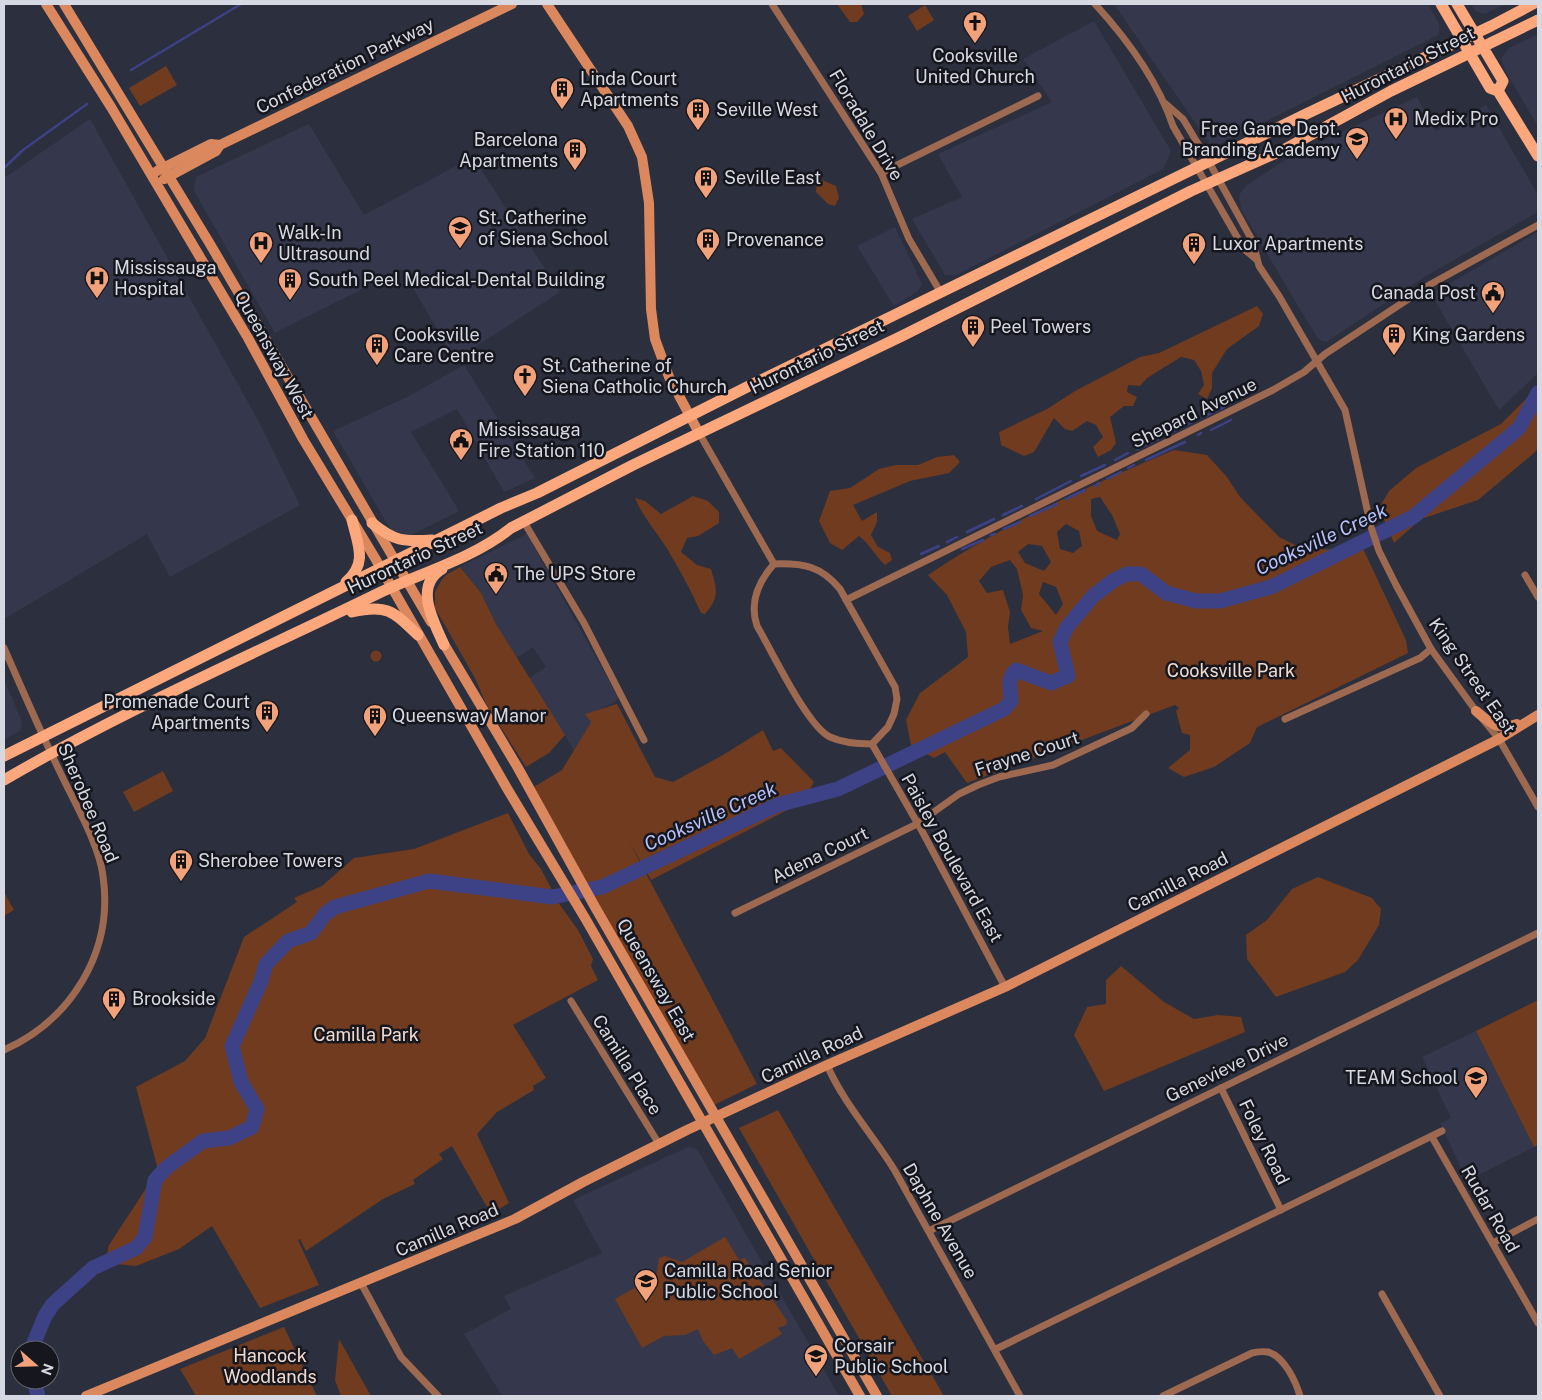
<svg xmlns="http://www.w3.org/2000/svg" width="1542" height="1400" viewBox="0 0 1542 1400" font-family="'Public Sans',sans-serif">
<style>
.built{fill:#35384c}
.green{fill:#703b1f;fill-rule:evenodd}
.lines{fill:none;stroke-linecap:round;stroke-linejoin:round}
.stream{stroke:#3d4185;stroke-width:2.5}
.river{stroke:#3d4185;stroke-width:15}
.street{stroke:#9d6950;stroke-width:7}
.secondary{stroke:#db885f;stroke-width:10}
.primary{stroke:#fda77d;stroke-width:11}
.labels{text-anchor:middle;stroke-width:5;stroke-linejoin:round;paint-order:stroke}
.poi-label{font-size:18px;fill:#d7d9e2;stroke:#16171e;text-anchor:start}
.street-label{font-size:18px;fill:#d7d9e2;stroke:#16171e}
.park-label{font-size:18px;fill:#f1dbd1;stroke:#16171e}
.water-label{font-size:19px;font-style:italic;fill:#b6c0fb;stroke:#16171e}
</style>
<rect width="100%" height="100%" fill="#2c2f3d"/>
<g class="built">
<polygon points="1114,4 1428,4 1440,26 1438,35 1216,146 1211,146"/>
<polygon points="1471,4 1506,4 1484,14 1475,11"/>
<polygon points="1094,21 1171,151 1163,169 956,275 945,275 912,219 962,197 938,154 1052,102 1023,59"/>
<polygon points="1538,34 1538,127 1505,70 1501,58 1509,48"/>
<polygon points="1417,97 1435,131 1459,120 1486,105 1538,195 1538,212 1426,276 1326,342 1318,339 1286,286 1241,209 1239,195 1247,185 1296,153"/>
<polygon points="90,119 258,420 300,505 170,577 147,534 4,619 4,178"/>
<polygon points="309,124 364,215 473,157 560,292 455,360 402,269 275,333 194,191 196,177"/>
<polygon points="895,227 922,284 918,291 894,306 857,246"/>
<polygon points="1538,232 1538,373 1499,410 1431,294"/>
<polygon points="464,365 535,478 504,492 457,409 411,432 459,511 411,535 391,530 333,431 409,396"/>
<polygon points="527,534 618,697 615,702 588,715 592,721 574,750 529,678 546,667 533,647 516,658 496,624 481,593 460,567"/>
<polygon points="4,679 22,722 20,731 4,740"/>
<polygon points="1476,1031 1534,1147 1467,1181 1440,1123 1451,1118 1422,1057"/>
<polygon points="688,1147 697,1149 839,1396 502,1396 464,1334 511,1309 504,1296 602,1253 573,1200"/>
</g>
<g class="green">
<polygon points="837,4 861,4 864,14 857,22 850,22"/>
<polygon points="925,5 934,20 917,31 908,16"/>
<polygon points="166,66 177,85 140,106 129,88"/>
<polygon points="817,180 822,180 836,186 839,198 835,206 828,204 816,192"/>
<polygon points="1257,306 1263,314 1259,326 1227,349 1212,373 1212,388 1207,399 1198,394 1204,385 1201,371 1194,360 1181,357 1147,378 1140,386 1128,385 1127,392 1137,397 1133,406 1124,406 1110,417 1116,443 1111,450 1098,457 1093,447 1103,437 1096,425 1087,421 1072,431 1065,429 1054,418 1034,452 1024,456 1001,445 999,432 1047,409 1075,391 1140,357 1159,353"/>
<polygon points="1537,388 1538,449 1534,453 1478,500 1421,519 1394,543 1379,508 1389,491 1416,468 1501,424"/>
<path d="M 1174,450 L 1207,455 L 1227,477 L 1240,497 L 1279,537 L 1305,550 L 1336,549 L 1358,538 L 1406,640 L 1408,653 L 1257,727 L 1250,743 L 1214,767 L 1184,777 L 1168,768 L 1190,750 L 1190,735 L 1182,733 L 1176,711 L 1179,708 L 1175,705 L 967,783 L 945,752 L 934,758 L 911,745 L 906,720 L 920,693 L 968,657 L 966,632 L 947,595 L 928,575 C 1003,524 1091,485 1174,450 ZM 1100,497 L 1112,515 L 1120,534 L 1117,540 L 1097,531 L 1091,516 L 1091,499 ZM 1066,524 L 1079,531 L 1082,546 L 1073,553 L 1060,549 L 1057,532 ZM 1028,544 L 1042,546 L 1051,562 L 1044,571 L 1025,563 L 1018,552 ZM 1010,560 L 1017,569 L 1023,595 L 1021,610 L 1031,628 L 1043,631 L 1010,644 L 1008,627 L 1010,612 L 1003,590 L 987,593 L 979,581 L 991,567 ZM 1043,582 L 1056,587 L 1063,604 L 1056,615 L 1039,594 Z"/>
<path d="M 954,455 L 960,462 L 949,473 L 910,481 L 853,505 L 862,521 L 877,512 L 877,522 L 871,535 L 878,547 L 890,553 L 892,560 L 885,565 C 875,556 870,544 859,536 L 842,550 L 830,543 L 819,521 L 830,491 L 850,488 L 879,469 L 896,465 L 918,465 L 937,457 Z"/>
<path d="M 693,496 L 708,501 L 719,512 L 719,523 L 698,536 L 687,538 L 681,552 L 697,565 L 711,569 C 717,590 720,596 705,614 L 701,613 C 691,590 679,569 666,547 C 655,530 643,517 635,498 L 645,501 L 661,514 Z"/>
<polygon points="460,567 481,593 496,624 565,735 549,753 526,767 486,704 475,678 435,608 435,592 441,581 446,575"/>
<circle cx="376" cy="656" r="5.5"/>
<polygon points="617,704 655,777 673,782 723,755 763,730 773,751 781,748 814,782 803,802 651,880 629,841 757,1084 714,1105 532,788 562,770 591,722 585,714"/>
<polygon points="163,771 173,791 134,812 123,792"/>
<polygon points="508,813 529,854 541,869 560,905 578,930 593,959 591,966 598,980 513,1025 546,1078 533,1086 534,1090 497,1112 477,1134 509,1203 491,1214 452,1146 439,1154 443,1159 413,1180 415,1184 383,1199 306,1251 300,1239 298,1240 319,1285 260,1308 212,1226 179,1249 136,1266 105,1263 109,1245 158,1170 136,1087 185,1061 205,1038 244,937 297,902 294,898 322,886 354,858 414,849"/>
<polygon points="1318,877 1372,898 1381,909 1379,925 1358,960 1345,972 1276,997 1247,959 1246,935 1267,920 1292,889"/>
<polygon points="4,892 14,910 4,916"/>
<polygon points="1121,966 1164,1002 1194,1019 1218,1015 1241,1017 1245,1032 1104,1091 1074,1035 1087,1007 1106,1004 1106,980"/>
<polygon points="1538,1000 1538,1145 1534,1147 1476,1031"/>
<polygon points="778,1110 944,1396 892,1396 739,1128"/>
<polygon points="725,1237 739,1260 745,1258 787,1321 786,1325 778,1328 782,1334 739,1359 732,1348 714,1355 703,1341 698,1329 685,1335 664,1336 642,1348 615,1299 645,1282 653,1296 659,1258 665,1256 682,1262"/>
<polygon points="284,1327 317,1396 196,1396 180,1369"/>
<polygon points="339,1339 371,1396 341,1396 335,1380"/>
</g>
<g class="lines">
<g class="stream">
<polyline points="131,70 241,4"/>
<polyline points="4,168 23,150 87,104"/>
<polyline points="1203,417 1224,407"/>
<polyline points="1211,430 1231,420"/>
<polyline points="1166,435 1194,421"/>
<polyline points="1198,435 1201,433"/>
<polyline points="1137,449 1158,439"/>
<polyline points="1115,460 1128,453"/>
<polyline points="1146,460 1185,442"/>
<polyline points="1128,468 1134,465"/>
<polyline points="1081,476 1105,465"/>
<polyline points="1107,479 1121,472"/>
<polyline points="1095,486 1099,483"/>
<polyline points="1036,499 1071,481"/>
<polyline points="1066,499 1085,490"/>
<polyline points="1003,515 1022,506"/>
<polyline points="1030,516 1057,504"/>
<polyline points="1004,529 1020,522"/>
<polyline points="967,532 994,519"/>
<polyline points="991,535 995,534"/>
<polyline points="947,542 957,537"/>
<polyline points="962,549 983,540"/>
<polyline points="921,554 939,546"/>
</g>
<g class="river">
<path d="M 31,1350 L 45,1316 L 53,1304 L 93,1268 L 136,1248 L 145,1237 L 155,1180 L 167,1167 L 203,1141 L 229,1138 L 252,1127 L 257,1109 L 241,1082 L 232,1046 L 261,981 L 266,964 L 288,941 L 311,933 L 325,914 L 335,907 L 429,881 L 552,897 L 602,887 L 777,805 L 838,789 L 1004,709 L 1011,701 C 1011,689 1006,679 1016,670 L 1051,683 L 1068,676 L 1060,642 L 1067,627 L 1093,596 L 1114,580 L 1127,574 L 1141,574 L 1166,593 L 1196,601 L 1220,601 L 1271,587 L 1413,517 L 1519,428 L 1538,393"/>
<polyline points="34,1380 38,1396"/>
</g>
<g class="street">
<polyline points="772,4 881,173 909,239 941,293"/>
<path d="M 1095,4 C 1127,39 1158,81 1173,126 L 1244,249 L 1256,259"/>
<polyline points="1166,104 1183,119 1209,162 1253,242 1259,266 1279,296 1345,410 1371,527 1379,551 1396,585 1431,649 1476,711 1499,739 1538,807"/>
<polyline points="881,173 1038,96"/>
<polyline points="699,433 774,564"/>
<polyline points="524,522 584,623 644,740"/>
<path d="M 774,564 C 804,563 821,566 840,589 L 895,687 L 897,699 L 894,714 L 888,727 L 872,744 C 858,744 843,743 830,737 C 807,726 772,651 757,626 C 749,602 758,582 774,564 Z"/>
<polyline points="1525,575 1538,597"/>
<polyline points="846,600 1273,390 1304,372 1325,354 1431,284 1538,225"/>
<path d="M 4,648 C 22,689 40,731 60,772 C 74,802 99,844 103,876 C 114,952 71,1020 4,1050"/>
<polyline points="1285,719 1420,658 1431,649"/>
<polyline points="872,744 922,831 1005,987"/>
<polyline points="735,913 917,824 959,794 978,785 999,777 1053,765 1132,728 1146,714"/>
<polyline points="571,1001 659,1144"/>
<path d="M 827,1065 C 844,1104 873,1135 895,1171 L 1020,1396"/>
<polyline points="1221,1088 1281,1210"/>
<polyline points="1432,1137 1538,1323"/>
<polyline points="929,1231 1538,933"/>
<polyline points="1493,1243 1538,1219"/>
<polyline points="361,1283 401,1357 438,1396"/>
<polyline points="1382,1294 1440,1396"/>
<polyline points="996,1349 1442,1131"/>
<path d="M 1163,1396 L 1252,1353 C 1257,1352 1263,1351 1268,1352 C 1284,1356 1296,1382 1300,1396"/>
</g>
<g class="secondary">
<polyline points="46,4 111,107 248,338 303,439 375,558 508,790 585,918 860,1396"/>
<polyline points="64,4 210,244 431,622"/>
<polyline points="547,4 628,126 642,157 649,203 651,309 655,339 669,377 699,433"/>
<polyline points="157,171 211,144 220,145"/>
<polyline points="164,179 216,151 220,145 512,4"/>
<polyline points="441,639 518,768 595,907 877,1396"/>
<path d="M 1476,711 C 1490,723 1498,731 1517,724"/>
<polyline points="86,1396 515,1219 583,1182 687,1130 827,1065 1005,987 1499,739 1538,715"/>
</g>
<g class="primary">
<polyline points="1441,4 1490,88 1498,91 1538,156"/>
<polyline points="1457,4 1503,81 1498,91"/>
<path d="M 372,523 C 394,541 403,542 432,540"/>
<path d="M 442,569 C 413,586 434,622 444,645"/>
<path d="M 346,582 C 368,563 358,545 352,520"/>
<path d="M 352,612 C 387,604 393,611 418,635"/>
<polyline points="4,756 501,508 537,493 747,387 1304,115 1491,26 1533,4"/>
<path d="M 4,780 C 124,710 254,654 379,593 C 423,572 472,559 511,528 L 633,465 L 902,336 L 1191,191 L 1285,149 L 1391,91 L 1538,20"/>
</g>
</g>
<defs>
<g id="church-pin" transform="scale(1.25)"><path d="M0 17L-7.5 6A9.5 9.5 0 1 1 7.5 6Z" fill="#f1a27b" stroke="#16171e"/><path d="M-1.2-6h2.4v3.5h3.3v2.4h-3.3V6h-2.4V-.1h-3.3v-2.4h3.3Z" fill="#111"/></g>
<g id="building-pin" transform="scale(1.25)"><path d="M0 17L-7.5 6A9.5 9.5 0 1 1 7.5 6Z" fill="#f1a27b" stroke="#16171e"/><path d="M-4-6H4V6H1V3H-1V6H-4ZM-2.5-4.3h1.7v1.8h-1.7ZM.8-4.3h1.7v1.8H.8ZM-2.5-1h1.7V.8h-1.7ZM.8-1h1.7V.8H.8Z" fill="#111"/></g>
<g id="hospital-pin" transform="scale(1.25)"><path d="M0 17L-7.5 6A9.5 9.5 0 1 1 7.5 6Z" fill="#f1a27b" stroke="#16171e"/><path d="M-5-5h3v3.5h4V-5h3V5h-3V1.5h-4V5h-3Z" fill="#111"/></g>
<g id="university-pin" transform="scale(1.25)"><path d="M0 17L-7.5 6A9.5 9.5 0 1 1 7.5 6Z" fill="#f1a27b" stroke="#16171e"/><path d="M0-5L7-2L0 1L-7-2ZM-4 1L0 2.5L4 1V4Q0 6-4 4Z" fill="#111"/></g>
<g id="school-pin" transform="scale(1.25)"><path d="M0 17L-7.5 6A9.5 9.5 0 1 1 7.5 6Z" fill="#f1a27b" stroke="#16171e"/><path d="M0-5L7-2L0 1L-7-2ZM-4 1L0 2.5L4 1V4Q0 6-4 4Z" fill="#111"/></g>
<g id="civic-pin" transform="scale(1.25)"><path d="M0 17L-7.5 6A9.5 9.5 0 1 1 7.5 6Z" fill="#f1a27b" stroke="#16171e"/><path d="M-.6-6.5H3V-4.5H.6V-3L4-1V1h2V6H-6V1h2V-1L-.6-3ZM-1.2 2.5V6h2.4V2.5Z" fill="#111"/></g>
</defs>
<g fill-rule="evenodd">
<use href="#church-pin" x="975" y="23"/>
<use href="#building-pin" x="562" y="89"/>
<use href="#building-pin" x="698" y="110"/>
<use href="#hospital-pin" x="1396" y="119"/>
<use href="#university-pin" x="1357" y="139"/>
<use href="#building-pin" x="575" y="150"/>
<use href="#building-pin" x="706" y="178"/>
<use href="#school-pin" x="460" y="228"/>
<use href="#building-pin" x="708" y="240"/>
<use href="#hospital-pin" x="261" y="243"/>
<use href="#building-pin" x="1194" y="244"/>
<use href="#hospital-pin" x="97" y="278"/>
<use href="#building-pin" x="290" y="280"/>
<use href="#civic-pin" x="1493" y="293"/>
<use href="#building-pin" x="973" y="327"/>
<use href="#building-pin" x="1394" y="335"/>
<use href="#building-pin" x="377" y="345"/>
<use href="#church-pin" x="525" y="376"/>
<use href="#civic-pin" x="461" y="440"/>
<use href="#civic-pin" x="496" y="574"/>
<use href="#building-pin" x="267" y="712"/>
<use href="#building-pin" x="375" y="716"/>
<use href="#building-pin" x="181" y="861"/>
<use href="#building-pin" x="114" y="999"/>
<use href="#school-pin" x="1476" y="1078"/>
<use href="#school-pin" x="646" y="1281"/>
<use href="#school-pin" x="816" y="1356"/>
</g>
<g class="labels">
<g class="poi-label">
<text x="975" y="62" text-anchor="middle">Cooksville<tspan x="975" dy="21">United Church</tspan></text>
<text x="580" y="85">Linda Court<tspan x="580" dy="21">Apartments</tspan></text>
<text x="716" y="116">Seville West</text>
<text x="1414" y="125">Medix Pro</text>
<text x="1340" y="135" text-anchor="end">Free Game Dept.<tspan x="1340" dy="21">Branding Academy</tspan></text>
<text x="558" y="146" text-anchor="end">Barcelona<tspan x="558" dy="21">Apartments</tspan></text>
<text x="724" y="184">Seville East</text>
<text x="478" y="224">St. Catherine<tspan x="478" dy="21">of Siena School</tspan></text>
<text x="278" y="239">Walk-In<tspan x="278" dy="21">Ultrasound</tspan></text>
<text x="726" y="246">Provenance</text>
<text x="1212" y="250">Luxor Apartments</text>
<text x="114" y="274">Mississauga<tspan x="114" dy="21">Hospital</tspan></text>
<text x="308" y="286">South Peel Medical-Dental Building</text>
<text x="1476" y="299" text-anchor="end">Canada Post</text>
<text x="990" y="333">Peel Towers</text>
<text x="394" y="341">Cooksville<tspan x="394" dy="21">Care Centre</tspan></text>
<text x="1412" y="341">King Gardens</text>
<text x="542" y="372">St. Catherine of<tspan x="542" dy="21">Siena Catholic Church</tspan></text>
<text x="478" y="436">Mississauga<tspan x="478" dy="21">Fire Station 110</tspan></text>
<text x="514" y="580">The UPS Store</text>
<text x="250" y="708" text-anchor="end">Promenade Court<tspan x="250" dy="21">Apartments</tspan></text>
<text x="392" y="722">Queensway Manor</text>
<text x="198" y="867">Sherobee Towers</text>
<text x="132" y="1005">Brookside</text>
<text x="1458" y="1084" text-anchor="end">TEAM School</text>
<text x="664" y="1277">Camilla Road Senior<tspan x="664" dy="21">Public School</tspan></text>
<text x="834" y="1352">Corsair<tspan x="834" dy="21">Public School</tspan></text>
</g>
<g class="street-label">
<text transform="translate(1408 65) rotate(-27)" y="6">Hurontario Street</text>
<text transform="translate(345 66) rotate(-26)" y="6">Confederation Parkway</text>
<text transform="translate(866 125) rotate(59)" y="6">Floradale Drive</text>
<text transform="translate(274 355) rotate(61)" y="6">Queensway West</text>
<text transform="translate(817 357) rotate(-26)" y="6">Hurontario Street</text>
<text transform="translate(1194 413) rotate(-26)" y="6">Shepard Avenue</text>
<text transform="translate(415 558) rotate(-25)" y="6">Hurontario Street</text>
<text transform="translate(1472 676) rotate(55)" y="6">King Street East</text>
<text transform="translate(1027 754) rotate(-18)" y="6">Frayne Court</text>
<text transform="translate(88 803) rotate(67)" y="6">Sherobee Road</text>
<text transform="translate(820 855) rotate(-26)" y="6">Adena Court</text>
<text transform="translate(952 858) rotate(61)" y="6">Paisley Boulevard East</text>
<text transform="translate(1178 882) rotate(-27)" y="6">Camilla Road</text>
<text transform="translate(656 980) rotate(60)" y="6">Queensway East</text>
<text transform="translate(812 1055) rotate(-25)" y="6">Camilla Road</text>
<text transform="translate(627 1065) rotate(58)" y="6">Camilla Place</text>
<text transform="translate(1227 1068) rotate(-26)" y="6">Genevieve Drive</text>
<text transform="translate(1264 1142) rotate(64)" y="6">Foley Road</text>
<text transform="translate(1490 1209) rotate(60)" y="6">Rudar Road</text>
<text transform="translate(940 1221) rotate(60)" y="6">Daphne Avenue</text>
<text transform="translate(447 1230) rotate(-23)" y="6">Camilla Road</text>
</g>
<g class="park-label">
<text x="1231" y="677">Cooksville Park</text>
<text x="366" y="1041">Camilla Park</text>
<text x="270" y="1362">Hancock<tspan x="270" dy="21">Woodlands</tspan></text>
</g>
<g class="water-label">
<text transform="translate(1321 539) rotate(-25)" y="7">Cooksville Creek</text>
<text transform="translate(710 816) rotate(-24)" y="7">Cooksville Creek</text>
</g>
</g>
<rect width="1542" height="1400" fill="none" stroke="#d7d9e2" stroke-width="10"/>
<g transform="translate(35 1365) rotate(110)"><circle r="24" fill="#16171e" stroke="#63656c"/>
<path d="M0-4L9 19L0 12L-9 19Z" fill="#f1a27b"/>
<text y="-8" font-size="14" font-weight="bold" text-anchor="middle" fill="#d7d9e2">N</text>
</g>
</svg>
